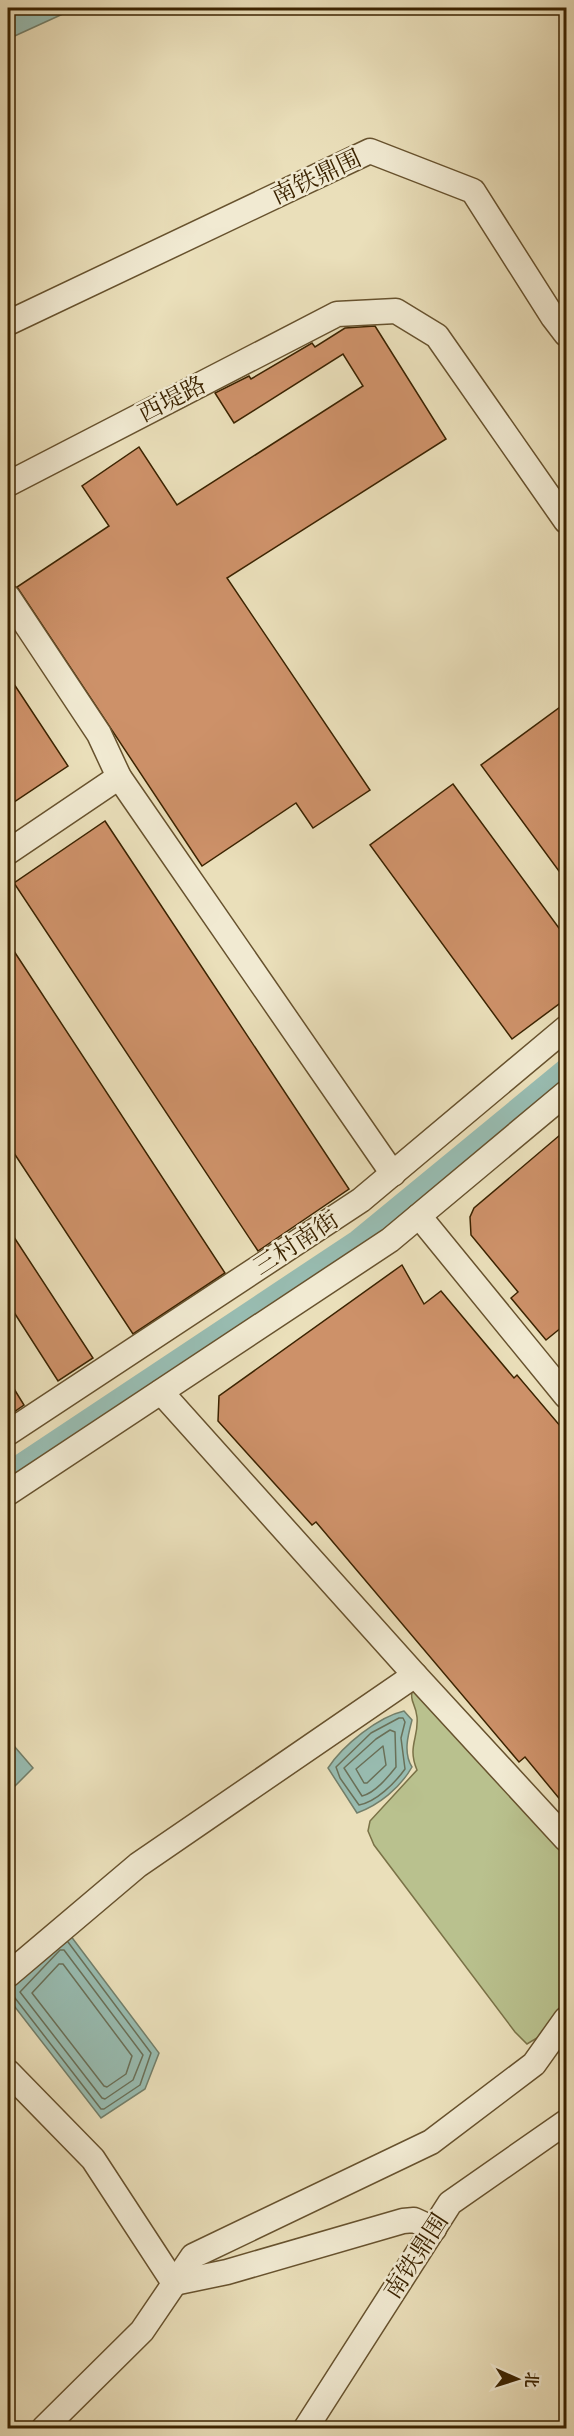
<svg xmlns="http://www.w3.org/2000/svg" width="574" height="2436" viewBox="0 0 574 2436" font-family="'IM FELL Great Primer','Noto Serif SC',serif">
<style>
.green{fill:#b9c18e;stroke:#7a7247;stroke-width:1.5}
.water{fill:#98bcb1;stroke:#737f6a;stroke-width:1.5}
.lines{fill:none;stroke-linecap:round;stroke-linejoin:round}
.shore{stroke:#6a7058;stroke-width:1.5}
.canal{stroke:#98bcb1;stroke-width:20}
.building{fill:#cd9169;stroke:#3b2300;stroke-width:1.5}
.minor-casing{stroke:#67522e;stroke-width:27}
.minor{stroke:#f1ead2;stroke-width:24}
.labels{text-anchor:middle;stroke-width:5;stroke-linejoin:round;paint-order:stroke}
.street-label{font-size:24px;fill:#3b2300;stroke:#f1ead2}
</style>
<rect width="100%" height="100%" fill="#eadfba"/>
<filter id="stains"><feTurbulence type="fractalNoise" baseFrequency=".00333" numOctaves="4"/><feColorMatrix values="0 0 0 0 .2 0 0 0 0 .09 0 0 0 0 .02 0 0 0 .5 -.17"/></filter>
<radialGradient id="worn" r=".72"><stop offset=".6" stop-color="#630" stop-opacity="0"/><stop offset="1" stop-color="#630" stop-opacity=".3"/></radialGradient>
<path class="green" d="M 413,1684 L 566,1851 L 566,2000 L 552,2021 L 537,2038 L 527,2044 L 515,2032 L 374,1845 L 368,1831 L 370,1821 L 417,1770 C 407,1746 419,1738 417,1717 C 415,1700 409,1705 413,1684 Z"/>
<g class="water">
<polygon points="8,8 76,8 8,39"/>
<path d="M 404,1711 L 412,1720 C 408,1735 403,1753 412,1767 C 400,1788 379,1805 357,1813 L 328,1768 C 343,1745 378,1717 404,1711 Z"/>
<polygon points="8,1739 33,1768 8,1793"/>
<polygon points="64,1927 159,2053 145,2089 101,2118 8,1998 8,1984"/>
</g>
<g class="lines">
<g class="shore">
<path d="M 399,1718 L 403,1718 L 405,1722 L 401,1738 L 405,1769 C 395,1783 376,1802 359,1805 L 340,1778 L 336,1767 L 371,1733 Z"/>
<path d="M 390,1730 L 395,1732 L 396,1767 C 388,1777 375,1793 362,1796 L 344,1768 L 376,1739 Z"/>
<polygon points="383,1746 386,1765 367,1783 364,1783 356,1769"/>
<polygon points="60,1950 64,1950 143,2055 133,2080 105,2099 102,2098 20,1992"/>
<polygon points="59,1964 63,1964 132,2056 126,2074 107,2087 104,2086 32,1993"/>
<polyline points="8,1995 15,1998 101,2109 104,2109 140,2085 151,2053 68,1942"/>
</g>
<polyline class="canal" points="8,1472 357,1240 566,1068"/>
</g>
<g class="building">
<polygon points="375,326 446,439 227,578 370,790 313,828 296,803 202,866 17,587 109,526 82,486 139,447 177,505 363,386 343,354 234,423 215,393 249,376 251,379 312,343 315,347 345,328"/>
<polygon points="8,675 68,766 8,806"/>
<polygon points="567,702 567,882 481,765"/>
<polygon points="453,784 567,939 567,998 512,1039 370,845"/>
<polygon points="105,821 349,1189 258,1251 14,883"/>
<polygon points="8,942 225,1273 133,1334 8,1144"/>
<polygon points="567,1129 567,1323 546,1340 511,1298 518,1292 471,1235 470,1217 474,1208"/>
<polygon points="8,1228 93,1358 58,1381 8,1303"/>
<polygon points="402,1265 424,1304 441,1291 514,1378 517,1375 567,1434 567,1808 525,1757 519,1762 316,1522 312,1525 218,1421 219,1396"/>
<polygon points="8,1379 24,1405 8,1416"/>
</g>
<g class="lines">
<g class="minor-casing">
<g id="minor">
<polyline points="8,323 370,151 473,191 553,317 566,334"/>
<polyline points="8,484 337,314 396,311 437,336 566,521"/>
<polyline points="8,597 99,734 119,777 393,1174"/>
<polyline points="8,852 119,777"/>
<polyline points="419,1216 566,1396"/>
<polyline points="161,1392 415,1675 566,1839"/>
<polyline points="8,1433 361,1200 566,1028"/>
<polyline points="8,1493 390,1240 566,1093"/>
<polyline points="8,1975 138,1865 415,1675"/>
<polyline points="8,2072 93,2159 174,2283"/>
<polyline points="174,2283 227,2272 403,2221 414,2220 434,2229"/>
<polyline points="44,2428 142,2331 193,2256 431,2142 534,2064 566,2019"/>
<polyline points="306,2428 450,2203 566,2122"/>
</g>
</g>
<use href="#minor" class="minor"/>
</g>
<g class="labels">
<g class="street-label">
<text transform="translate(316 177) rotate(-25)" y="8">南铁鼎围</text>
<text transform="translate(172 399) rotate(-27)" y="8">西堤路</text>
<text transform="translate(296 1243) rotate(-33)" y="8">三村南街</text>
<text transform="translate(416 2256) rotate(-57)" y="8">南铁鼎围</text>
</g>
</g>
<rect width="574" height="2436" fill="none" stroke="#eadfba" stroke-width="30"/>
<rect x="9" y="9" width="556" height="2418" fill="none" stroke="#3b2300" stroke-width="3"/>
<rect x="15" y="15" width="544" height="2406" fill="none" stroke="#3b2300" stroke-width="1.5"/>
<g transform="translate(517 2379) rotate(93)" stroke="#f1ead2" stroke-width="4.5" paint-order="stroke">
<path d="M0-4.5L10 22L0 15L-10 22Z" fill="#3b2300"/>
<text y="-9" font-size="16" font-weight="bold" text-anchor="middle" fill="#3b2300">北</text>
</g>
<rect width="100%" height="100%" filter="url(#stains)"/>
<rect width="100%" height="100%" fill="url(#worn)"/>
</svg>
